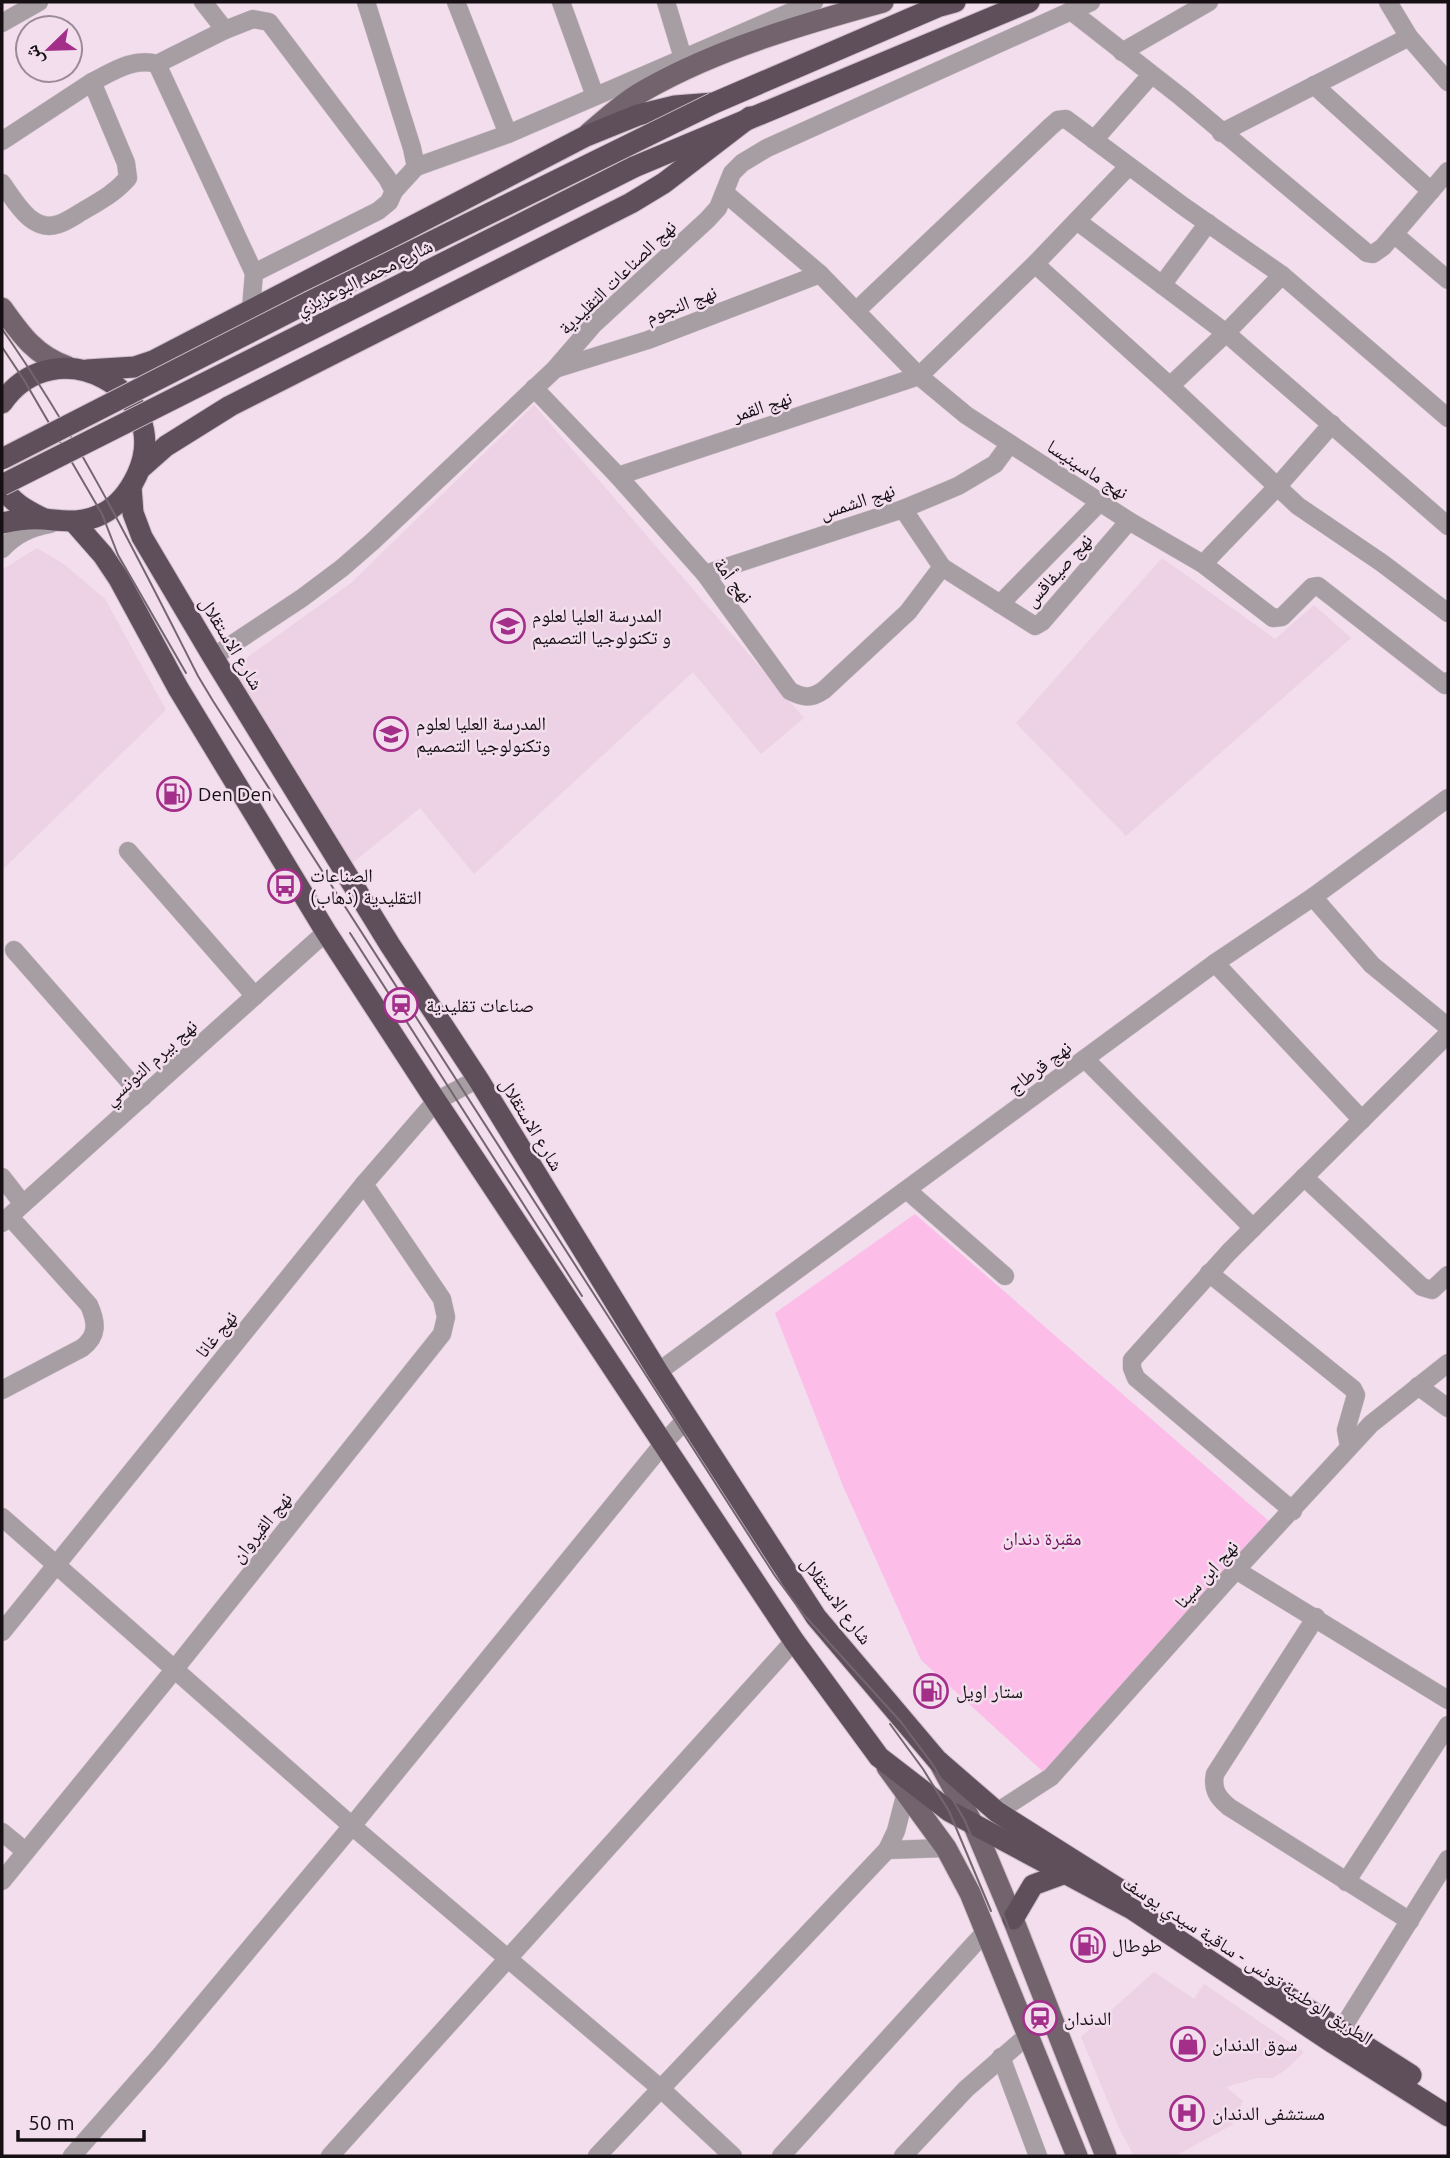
<svg xmlns="http://www.w3.org/2000/svg" width="1450" height="2158" viewBox="0 0 1450 2158" font-family="Ubuntu,'Noto Naskh Arabic',sans-serif">
<style>
.built{fill:#edd1e4}
.green{fill:#fdbde9}
.lines{fill:none;stroke-linecap:round;stroke-linejoin:round}
.minor-casing{stroke:#cfbdc9;stroke-width:19}
.major-casing{stroke:#cfbdc9;stroke-width:23}
.highway-casing{stroke:#cfbdc9;stroke-width:23}
.minor{stroke:#a69ea3;stroke-width:18}
.major{stroke:#72636d;stroke-width:21}
.highway{stroke:#5f4f5a;stroke-width:21}
.tram{stroke:#73666f;stroke-width:2}
.highway-bridge-casing{stroke:#cfbdc9;stroke-width:23;stroke-linecap:butt}
.highway-bridge{stroke:#5f4f5a;stroke-width:21}
.labels{text-anchor:middle;stroke-width:5;stroke-linejoin:round;paint-order:stroke}
.street-label{font-size:19px;fill:#160f14;stroke:#f2deec}
.poi-label{font-size:19px;fill:#160f14;stroke:#f2deec;text-anchor:start}
.park-label{font-size:19px;fill:#6e0e5b;stroke:#f2deec}
</style>
<rect width="100%" height="100%" fill="#f2deec"/>
<g class="built">
<polygon points="534,405 804,718 761,754 693,672 474,874 420,808 350,865 231,669 351,583"/>
<polygon points="37,548 65,565 105,599 166,710 2,870 2,570"/>
<polygon points="1162,558 1275,639 1314,605 1351,638 1126,836 1016,723"/>
<polygon points="1154,1972 1194,1999 1204,1984 1304,2052 1288,2068 1273,2078 1257,2078 1226,2087 1243,2101 1232,2125 1175,2156 1134,2156 1119,2128 1081,2037"/>
</g>
<polygon class="green" points="915,1214 1270,1522 1050,1778 921,1660 843,1486 775,1313"/>
<g class="lines">
<g class="minor-casing">
<g id="minor">
<polyline points="203,2 225,30"/>
<polyline points="366,2 412,148 416,167 394,191"/>
<polyline points="456,2 508,134"/>
<polyline points="561,2 595,96"/>
<polyline points="666,2 683,58"/>
<polyline points="1388,2 1409,37 1448,82"/>
<polyline points="1071,11 1181,97 1367,253 1373,254 1383,247 1448,171"/>
<polyline points="2,23 39,2"/>
<polyline points="1122,52 1209,2"/>
<polyline points="157,64 225,30 253,19 269,22 387,178 394,191 389,202 378,211 254,273"/>
<polyline points="1314,85 1431,191"/>
<polyline points="1221,133 1409,37"/>
<polyline points="1094,140 1151,75"/>
<polyline points="2,141 92,82"/>
<polyline points="416,167 508,134 814,2"/>
<path d="M 2,183 C 15,201 32,234 59,224 C 68,221 76,215 83,211 C 100,201 115,193 128,178 L 126,163 L 92,82 C 112,72 134,57 157,64 L 254,273 L 251,309"/>
<polyline points="725,193 820,274 919,376 966,415 1129,521 1203,564 1273,618 1282,617 1312,587 1318,586 1445,685 1448,681"/>
<polyline points="1077,221 1226,333 1282,275"/>
<polyline points="1394,234 1448,280"/>
<polyline points="1035,264 1170,386 1226,333 1448,526"/>
<polyline points="1162,285 1208,223"/>
<polyline points="856,311 1050,127 1058,120 1066,119 1183,206 1282,275 1448,418"/>
<polyline points="555,369 648,340 820,274"/>
<polyline points="1170,386 1298,506 1382,563 1448,613"/>
<path d="M 534,388 L 618,476 L 705,574 L 790,691 C 804,698 811,699 824,690 L 908,612 L 942,567 L 903,509"/>
<polyline points="618,476 919,376 1035,264 1128,167"/>
<path d="M 2,549 C 16,534 30,528 50,524"/>
<polyline points="1203,564 1277,487 1332,424"/>
<polyline points="942,567 1035,626 1042,622 1129,521"/>
<polyline points="705,574 903,509 958,486 995,464 1009,445"/>
<polyline points="1000,604 1100,502"/>
<polyline points="213,657 302,598 342,568 373,541 555,369 593,325 707,220 718,208 732,173 742,163 767,148 1091,2"/>
<polyline points="128,851 255,996"/>
<polyline points="1313,897 1372,965 1448,1027"/>
<polyline points="14,950 143,1097"/>
<polyline points="1215,963 1362,1120"/>
<polyline points="1085,1059 1253,1228"/>
<polyline points="2,1177 23,1204"/>
<polyline points="1304,1177 1422,1287 1432,1290 1448,1275"/>
<polyline points="908,1191 1005,1276"/>
<polyline points="2,1223 326,932"/>
<polyline points="1209,1273 1353,1389 1356,1395 1346,1430 1349,1446"/>
<polyline points="658,1372 1215,963 1313,897 1448,798"/>
<polyline points="1418,1386 1448,1408"/>
<path d="M 2,1390 L 82,1348 C 98,1336 97,1323 89,1305 L 10,1217"/>
<polyline points="1293,1511 1136,1378 1132,1368 1132,1360 1229,1252 1448,1034"/>
<polyline points="2,1517 352,1826 660,2088 733,2156"/>
<polyline points="1236,1570 1448,1700"/>
<path d="M 1316,1617 L 1215,1774 C 1212,1789 1217,1797 1229,1807 L 1410,1921"/>
<polyline points="2,1632 364,1184 436,1101 478,1079"/>
<polyline points="997,1812 1051,1777 1236,1570 1371,1424 1448,1363"/>
<polyline points="2,1832 25,1851"/>
<polyline points="887,1850 946,1848"/>
<polyline points="2,1881 174,1670 442,1334 446,1317 442,1299 364,1184"/>
<polyline points="1346,1882 1448,1725"/>
<polyline points="1335,2040 1448,1859"/>
<polyline points="1001,2057 1038,2156"/>
<polyline points="72,2156 159,2057 352,1826 663,1444 687,1418"/>
<polyline points="330,2156 794,1641"/>
<polyline points="597,2156 887,1850 896,1831 906,1792"/>
<polyline points="781,2156 986,1931"/>
<polyline points="903,2156 966,2089 1028,2035"/>
</g>
</g>
<g class="major-casing">
<g id="major">
<path d="M 588,134 C 607,118 625,101 647,89 C 717,49 806,23 883,2"/>
<path d="M 2,308 C 21,335 36,356 68,367"/>
<polyline points="939,1762 974,1826 1013,1919 1106,2156"/>
<polyline points="887,1767 946,1848 970,1893 1077,2156"/>
</g>
</g>
<g class="highway-casing">
<g id="highway">
<polyline points="634,167 1029,2"/>
<polyline points="87,370 135,367 153,361 586,136 638,115 675,106 714,103 937,7 955,2"/>
<path d="M 2,403 C 56,325 176,392 137,475 C 129,492 118,506 102,514 C 82,524 65,521 44,519 C 31,518 15,520 2,523"/>
<polyline points="140,469 166,446 230,406 631,203 664,183 750,117"/>
<path d="M 2,486 C 11,502 26,510 42,518"/>
<polyline points="131,487 133,513 142,537 213,657 390,945 478,1079 658,1372 816,1617 937,1760 997,1812 1122,1891"/>
<polyline points="74,522 103,555 119,579 178,688 326,932 436,1101 794,1641 879,1757 949,1811 1132,1909 1333,2043 1448,2116"/>
<polyline points="1013,1919 1033,1885 1063,1874"/>
<polyline points="1279,1991 1411,2075"/>
</g>
</g>
<use href="#minor" class="minor"/>
<use href="#major" class="major"/>
<use href="#highway" class="highway"/>
<g class="tram">
<path d="M 2,329 C 79,438 138,558 198,676 L 213,701 L 775,1576 L 804,1615 L 901,1722 L 933,1765 L 965,1821 L 1102,2156"/>
<polyline points="2,347 24,380 102,514 118,555 186,673"/>
<polyline points="350,933 582,1296"/>
<polyline points="890,1724 923,1769 949,1811 991,1911"/>
</g>
<g class="highway-bridge-casing">
<g id="highway-bridge">
<polyline points="2,459 309,302 714,103"/>
<polyline points="2,485 634,167"/>
</g>
</g>
<use href="#highway-bridge" class="highway-bridge"/>
</g>
<defs>
<g id="university-ring" transform="scale(1.75)"><circle r="9.5" fill="#f2deec" stroke="#a32f8a" stroke-width="1.5"/><path d="M0-5L7-2L0 1L-7-2ZM-4 1L0 2.5L4 1V4Q0 6-4 4Z" fill="#a32f8a"/></g>
<g id="fuel-ring" transform="scale(1.75)"><circle r="9.5" fill="#f2deec" stroke="#a32f8a" stroke-width="1.5"/><path d="M-5.5-6h7V0h2V4h1.3V-2.5L3-4.5l.8-.8L6-3V5H2.5V1h-1V6h-7ZM-4.2-4.7v3.2H.2V-4.7Z" fill="#a32f8a"/></g>
<g id="bus-ring" transform="scale(1.75)"><circle r="9.5" fill="#f2deec" stroke="#a32f8a" stroke-width="1.5"/><path d="M-5-6H5V4H4V6H2V4H-2V6H-4V4H-5ZM-3.5-4V0h7V-4ZM-3.5 1.2v1.5H-2V1.2ZM2 1.2v1.5H3.5V1.2Z" fill="#a32f8a"/></g>
<g id="station-ring" transform="scale(1.75)"><circle r="9.5" fill="#f2deec" stroke="#a32f8a" stroke-width="1.5"/><path d="M-3-6H3Q5-6 5-4V2Q5 4 3 4L4.5 6H3L1.5 4h-3L-3 6H-4.5L-3 4Q-5 4-5 2V-4Q-5-6-3-6ZM-3.5-4v3h7v-3ZM-3.5 1v1.5H-2V1ZM2 1v1.5H3.5V1Z" fill="#a32f8a"/></g>
<g id="shop-ring" transform="scale(1.75)"><circle r="9.5" fill="#f2deec" stroke="#a32f8a" stroke-width="1.5"/><path d="M-5-2.5h2.3a2.7 3.5 0 0 1 5.4 0H5L5.5 6h-11ZM-1.5-2.5h3a1.5 2.3 0 0 0-3 0Z" fill="#a32f8a"/></g>
<g id="hospital-ring" transform="scale(1.75)"><circle r="9.5" fill="#f2deec" stroke="#a32f8a" stroke-width="1.5"/><path d="M-5-5h3v3.5h4V-5h3V5h-3V1.5h-4V5h-3Z" fill="#a32f8a"/></g>
</defs>
<g fill-rule="evenodd">
<use href="#university-ring" x="508" y="626"/>
<use href="#university-ring" x="391" y="734"/>
<use href="#fuel-ring" x="174" y="794"/>
<use href="#bus-ring" x="285" y="886"/>
<use href="#station-ring" x="401" y="1005"/>
<use href="#fuel-ring" x="931" y="1691"/>
<use href="#fuel-ring" x="1088" y="1945"/>
<use href="#station-ring" x="1040" y="2018"/>
<use href="#shop-ring" x="1188" y="2044"/>
<use href="#hospital-ring" x="1187" y="2113"/>
</g>
<g class="labels">
<g class="street-label">
<text transform="translate(364 277) rotate(-26)" y="7">شارع محمد البوعزيزي</text>
<text transform="translate(617 277) rotate(-44)" y="7">نهج الصناعات التقليدية</text>
<text transform="translate(681 304) rotate(-21)" y="7">نهج النجوم</text>
<text transform="translate(762 406) rotate(-18)" y="7">نهج القمر</text>
<text transform="translate(1088 469) rotate(33)" y="7">نهج ماسينيسا</text>
<text transform="translate(857 501) rotate(-18)" y="7">نهج الشمس</text>
<text transform="translate(1058 570) rotate(-48)" y="7">نهج صيفاقس</text>
<text transform="translate(734 580) rotate(53)" y="7">نهج أمة</text>
<text transform="translate(232 643) rotate(59)" y="7">شارع الاستقلال</text>
<text transform="translate(150 1062) rotate(-42)" y="7">نهج بيرم التونسي</text>
<text transform="translate(1039 1067) rotate(-37)" y="7">نهج قرطاج</text>
<text transform="translate(532 1124) rotate(59)" y="7">شارع الاستقلال</text>
<text transform="translate(216 1334) rotate(-51)" y="7">نهج غانا</text>
<text transform="translate(261 1527) rotate(-51)" y="7">نهج القيروان</text>
<text transform="translate(1206 1574) rotate(-48)" y="7">نهج ابن سينا</text>
<text transform="translate(837 1600) rotate(53)" y="7">شارع الاستقلال</text>
<text transform="translate(1248 1960) rotate(33)" y="7">الطريق الوطنية تونس - ساقية سيدي يوسف</text>
</g>
<g class="poi-label">
<text x="532" y="622">المدرسة العليا لعلوم<tspan x="532" dy="22">و تكنولوجيا التصميم</tspan></text>
<text x="416" y="730">المدرسة العليا لعلوم<tspan x="416" dy="22">وتكنولوجيا التصميم</tspan></text>
<text x="198" y="801">Den Den</text>
<text x="310" y="882">الصناعات<tspan x="310" dy="22">التقليدية (ذهاب)</tspan></text>
<text x="426" y="1012">صناعات تقليدية</text>
<text x="956" y="1698">ستار اويل</text>
<text x="1112" y="1952">طوطال</text>
<text x="1064" y="2025">الدندان</text>
<text x="1212" y="2051">سوق الدندان</text>
<text x="1212" y="2120">مستشفى الدندان</text>
</g>
<g class="park-label">
<text x="1042" y="1545">مقبرة دندان</text>
</g>
</g>
<rect width="1450" height="2158" fill="none" stroke="#160f14" stroke-width="7"/>
<g transform="translate(49 49) rotate(247)"><circle r="33" fill="#f2deec" stroke="#9a8b96" stroke-width="2"/>
<path d="M0-5L12 26L0 18L-12 26Z" fill="#a32f8a"/>
<text y="-10" font-size="19" font-weight="bold" text-anchor="middle" fill="#160f14">ش</text>
</g>
<path d="M18 2130v10h126v-10" fill="none" stroke="#160f14" stroke-width="3.5"/>
<text x="28" y="2130" font-size="21" fill="#160f14" stroke="#f2deec" stroke-width="5" paint-order="stroke">50 m</text>
</svg>
